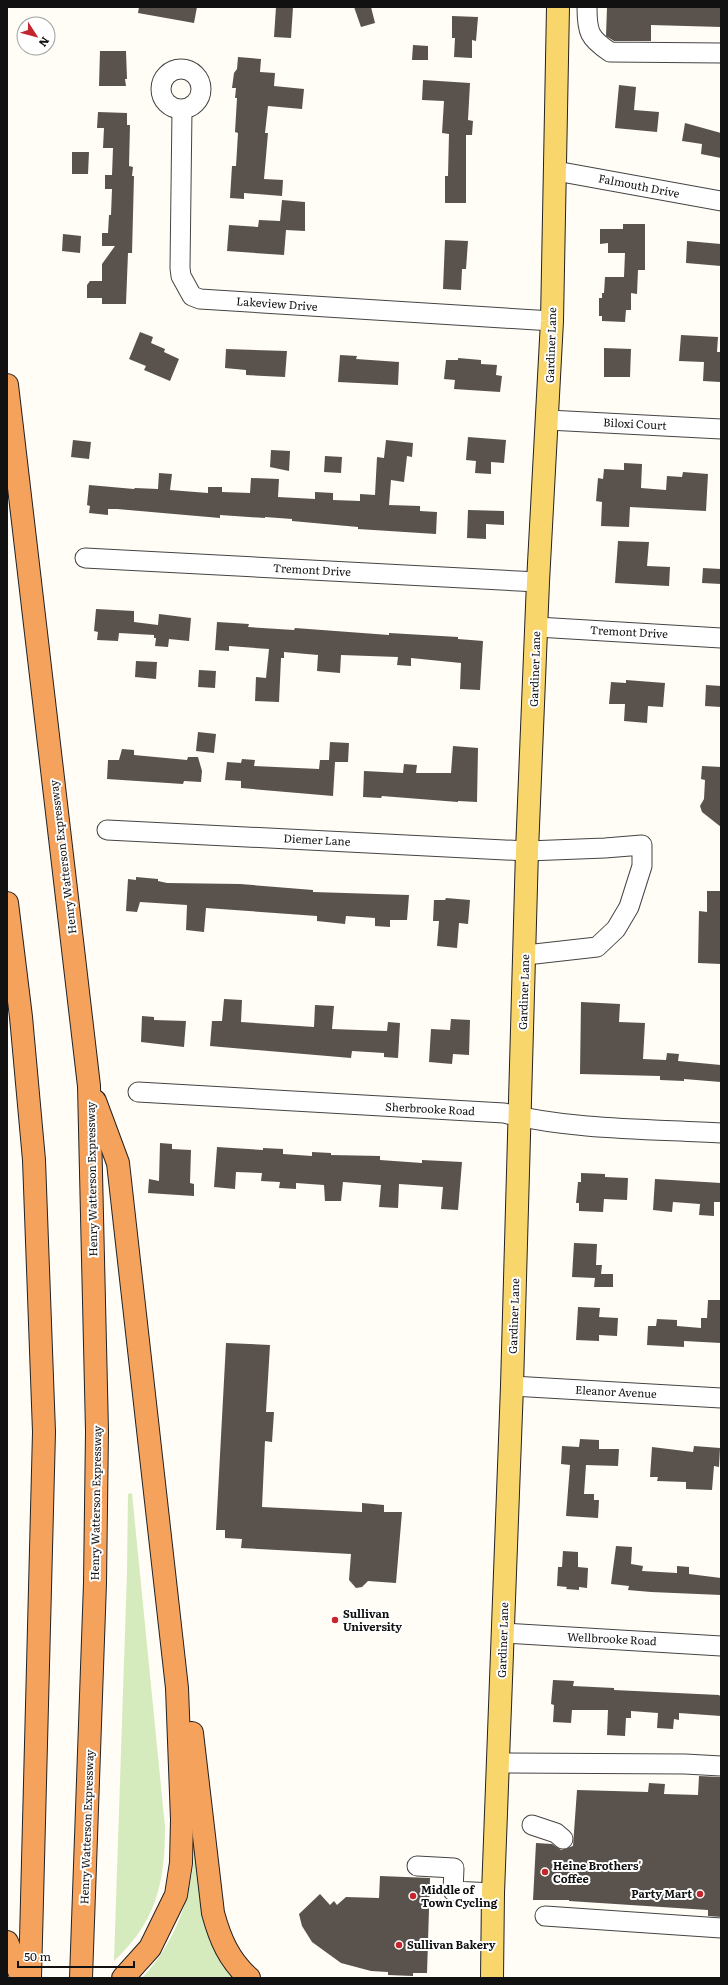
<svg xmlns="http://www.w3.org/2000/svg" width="728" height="1985" viewBox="0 0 728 1985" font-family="Literata,serif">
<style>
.green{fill:#d5ebbd}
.building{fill:#5a524d}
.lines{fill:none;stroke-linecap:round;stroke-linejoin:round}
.minor-casing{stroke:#444;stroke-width:21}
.major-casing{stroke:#222;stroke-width:24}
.highway-casing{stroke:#222;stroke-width:24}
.minor{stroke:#fff;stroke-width:19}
.major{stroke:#f9d66b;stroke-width:22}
.highway{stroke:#f5a25d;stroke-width:22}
.poi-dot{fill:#c4262e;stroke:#fff;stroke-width:1.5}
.labels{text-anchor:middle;stroke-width:4;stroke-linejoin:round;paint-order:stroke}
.street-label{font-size:11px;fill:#111;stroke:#fff}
.poi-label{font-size:11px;font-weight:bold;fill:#111;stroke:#fff;text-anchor:start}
</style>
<rect width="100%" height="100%" fill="#fffdf5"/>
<g class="green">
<path d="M 132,1493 L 165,1827 C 165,1883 156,1922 114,1961 L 127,1572 L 128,1494 Z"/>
<path d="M 195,1843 L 240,1978 L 142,1978 C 177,1941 193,1893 195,1843 Z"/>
</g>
<g class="building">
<polygon points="139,7 197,7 194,23 138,13"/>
<polygon points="276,7 293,7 291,38 274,37"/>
<polygon points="354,7 371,7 375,23 361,27"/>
<polygon points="607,7 721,7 721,27 651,25 651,41 614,41 606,36"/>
<polygon points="452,16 478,17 476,41 472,40 472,58 454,57 455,38 452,38"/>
<polygon points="413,45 428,46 428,60 412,60"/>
<polygon points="100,51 126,51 127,79 125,79 126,86 99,86"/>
<polygon points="238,57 261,59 260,72 275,73 274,86 304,89 302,109 268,106 265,133 268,133 264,179 283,180 282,196 244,193 244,199 230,198 232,166 236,166 238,133 235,132 237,98 235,98 236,88 232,88 234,73 237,69"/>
<polygon points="423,80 470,83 468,120 473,121 472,135 466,135 466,203 445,203 445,176 448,176 449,134 442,133 444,101 422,100"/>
<polygon points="619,85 636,87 634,110 659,112 657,132 615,128"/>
<polygon points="98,112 127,113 127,125 130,125 129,166 133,167 132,176 134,176 132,253 128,253 126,304 102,304 102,298 87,298 87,285 90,281 102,281 102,264 115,246 102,246 102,233 108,233 109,215 111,215 112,189 105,189 105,175 112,175 113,148 103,148 104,128 97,128"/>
<polygon points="685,123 721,133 721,158 701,154 702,144 682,141"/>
<polygon points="72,152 89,152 88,174 72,174"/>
<polygon points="282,200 305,202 305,231 286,230 284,255 227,251 229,225 258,227 259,220 280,221"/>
<polygon points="623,224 645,224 645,270 638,270 637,294 631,293 631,310 626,310 625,322 602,321 602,316 599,316 599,298 602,298 602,293 604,293 605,277 624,277 625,253 608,253 608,243 600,244 600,229 623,229"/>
<polygon points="63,234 81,236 80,253 62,251"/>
<polygon points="445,240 468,241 466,269 462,269 461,290 443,289"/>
<polygon points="687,241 721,244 721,266 686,263"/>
<polygon points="140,332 153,337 151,343 165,349 164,352 179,359 170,381 144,370 146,366 129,359"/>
<polygon points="681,335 718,337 717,352 721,352 720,382 703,381 704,362 679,361"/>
<polygon points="604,348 631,349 630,377 604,377"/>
<polygon points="226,349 287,351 285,377 246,375 246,370 225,368"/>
<polygon points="340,355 357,356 356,359 399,362 398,385 338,382"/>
<polygon points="458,358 481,360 481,364 497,365 496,375 502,376 500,392 454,389 455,380 444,379 446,360 458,360"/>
<polygon points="468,437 506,440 504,463 491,462 491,474 475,473 476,461 466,460"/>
<polygon points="73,440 91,442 89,459 71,457"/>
<polygon points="386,440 413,443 412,457 407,456 404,482 391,480 389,505 420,506 420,511 437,512 436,534 358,529 358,527 292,521 292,519 265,517 265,518 220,515 220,518 117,509 108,509 108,515 89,513 90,506 87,505 89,485 134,489 135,488 158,489 159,473 172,474 170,490 208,493 208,487 222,487 222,492 250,493 251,478 279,479 278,497 315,499 315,492 333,493 333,500 360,501 360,494 375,495 377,457 384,458"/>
<polygon points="271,450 290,451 289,471 270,467"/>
<polygon points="325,456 342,457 341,473 324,472"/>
<polygon points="624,463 642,464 641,488 666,490 667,476 682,477 683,472 708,474 706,511 630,507 629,527 601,526 602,502 596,501 598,478 603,479 604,469 624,470"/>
<polygon points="468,510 504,511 504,525 486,524 486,539 467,538"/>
<polygon points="618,541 649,542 647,566 670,567 669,586 615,583"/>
<polygon points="703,568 721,569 721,584 702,583"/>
<polygon points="96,609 134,611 134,622 158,625 159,614 191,618 189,641 169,639 168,647 155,646 156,638 154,638 154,635 119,633 118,641 97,640 98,632 94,631"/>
<polygon points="217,622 249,624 248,627 294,630 295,628 389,635 389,633 458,637 458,639 483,641 480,690 460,689 461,663 411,658 411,666 397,665 398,657 341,655 340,673 317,671 318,655 284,652 284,658 281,658 279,702 255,701 256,677 266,678 269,649 229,646 229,651 215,650"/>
<polygon points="136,661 157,662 156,679 135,677"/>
<polygon points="199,670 216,671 215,688 198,687"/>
<polygon points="626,680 665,683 663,707 648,706 647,723 624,721 625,704 609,704 611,682 626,683"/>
<polygon points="706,685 721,686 721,707 705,706"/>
<polygon points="198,732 216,734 214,753 196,751"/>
<polygon points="330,742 349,743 348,762 335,762 333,796 241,788 241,781 225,780 227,762 241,763 242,759 255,760 254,766 319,769 320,760 329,760"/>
<polygon points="453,746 478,748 477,802 458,801 458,802 382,796 381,798 363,797 364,771 403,773 404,764 417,765 416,773 451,773"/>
<polygon points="122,749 134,750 134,755 187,760 188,757 198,757 202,771 201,782 184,781 183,784 107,779 108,760 119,760"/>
<polygon points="702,766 721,767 721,827 702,812 700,806 704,799 705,780 701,779"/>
<polygon points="136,877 158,879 158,881 167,883 240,884 313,890 313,892 409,895 407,920 390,920 390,927 375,926 375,918 346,916 345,924 317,921 317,916 206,908 204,932 186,930 187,905 140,902 137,912 126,911 128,879 136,880"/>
<polygon points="707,891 721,891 721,964 698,963 699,911 707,912"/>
<polygon points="446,898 470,900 468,924 459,923 457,948 437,946 439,921 433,921 434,900 445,900"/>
<polygon points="224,999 242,1000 241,1022 314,1027 315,1005 334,1006 332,1029 387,1031 388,1022 400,1023 398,1058 384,1057 384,1053 352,1051 351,1058 210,1046 212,1021 222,1021"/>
<polygon points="581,1002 620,1004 619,1022 645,1023 643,1059 666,1060 667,1053 679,1054 678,1061 721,1065 721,1082 684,1079 684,1081 660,1080 660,1076 580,1074"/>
<polygon points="142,1016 154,1017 154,1020 186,1021 184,1047 141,1042"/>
<polygon points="451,1019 470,1020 469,1055 453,1054 452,1064 429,1062 431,1029 450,1030"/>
<polygon points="160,1143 172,1144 172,1149 191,1150 190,1183 194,1184 194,1196 148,1193 149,1179 159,1181"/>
<polygon points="217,1147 263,1150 263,1148 283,1149 283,1154 312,1156 312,1152 331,1153 331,1155 380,1156 380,1160 422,1163 422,1160 462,1162 458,1210 441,1209 443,1187 399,1184 398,1208 379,1207 381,1185 343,1182 341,1201 325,1201 324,1185 296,1183 296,1189 279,1188 280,1182 261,1181 262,1173 236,1172 235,1189 214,1187"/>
<polygon points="581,1173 605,1174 605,1177 628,1178 627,1200 604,1199 603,1212 579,1211 579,1203 576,1203 578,1182 581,1182"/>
<polygon points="655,1179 721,1183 721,1202 714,1202 714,1216 699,1215 700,1204 673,1202 672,1212 653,1210"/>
<polygon points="574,1243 597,1244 596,1265 602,1265 601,1274 613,1274 613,1287 594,1287 595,1278 572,1277"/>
<polygon points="708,1300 721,1300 721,1343 684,1341 684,1347 647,1345 648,1326 656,1326 657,1319 677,1320 677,1326 701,1328 701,1318 707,1318"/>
<polygon points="578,1307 600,1308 599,1317 618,1318 617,1336 599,1335 599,1341 576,1340"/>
<polygon points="226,1343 270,1345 266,1412 274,1412 272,1442 265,1441 262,1507 362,1512 362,1503 384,1505 384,1512 402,1512 396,1583 368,1581 362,1587 356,1588 349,1580 351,1554 241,1548 242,1539 225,1538 225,1530 216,1530"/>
<polygon points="580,1439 599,1440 599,1449 619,1449 618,1466 586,1465 584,1494 594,1494 594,1500 599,1500 598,1518 566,1516 570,1465 561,1464 562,1446 579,1447"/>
<polygon points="694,1446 720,1448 719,1467 714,1466 712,1490 686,1489 686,1482 657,1481 658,1477 650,1477 652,1447 693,1452"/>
<polygon points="616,1546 632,1547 631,1564 643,1566 642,1571 677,1573 677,1566 689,1567 689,1574 721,1578 721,1595 651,1592 628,1590 629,1586 611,1584"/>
<polygon points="563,1551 578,1552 578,1567 588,1568 587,1588 579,1587 579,1590 566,1589 567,1587 557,1586 558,1567 562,1567"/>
<polygon points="553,1680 574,1681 573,1686 614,1688 614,1690 719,1695 721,1697 721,1716 679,1713 679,1720 674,1719 673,1729 657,1728 658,1713 631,1711 631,1718 626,1718 625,1736 607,1735 608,1710 572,1710 571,1723 553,1722 554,1705 551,1704"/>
<polygon points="699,1776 721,1777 721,1917 708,1916 708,1910 569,1901 569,1900 533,1900 536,1843 552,1844 561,1850 573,1846 577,1790 648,1792 649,1783 665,1784 664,1794 698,1795"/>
<polygon points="380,1876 430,1878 427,1973 413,1973 413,1976 388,1975 388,1972 371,1971 341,1963 312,1942 302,1926 299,1914 320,1894 330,1905 334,1901 337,1905 346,1897 379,1898"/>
</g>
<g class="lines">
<g class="minor-casing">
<g id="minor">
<path d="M 587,7 C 587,32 589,38 610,52 L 721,53"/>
<circle cx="181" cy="89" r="20"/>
<polyline points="182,110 180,268 181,276 192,296 200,299 552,321"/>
<polyline points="556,171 721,201"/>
<polyline points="548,420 721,429"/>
<polyline points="85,558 538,582"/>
<polyline points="537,627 721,638"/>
<polyline points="107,830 527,851 605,848 642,845 642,866 629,907 616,929 597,947 526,955"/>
<path d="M 138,1092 L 504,1113 C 572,1130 651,1129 721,1133"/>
<polyline points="512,1386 721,1398"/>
<polyline points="503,1633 721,1646"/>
<polyline points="499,1763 685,1764 721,1766"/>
<polyline points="532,1825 556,1833 563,1839"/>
<polyline points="417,1866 454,1868 453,1891 493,1893"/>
<polyline points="545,1916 721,1928"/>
</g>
</g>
<g class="major-casing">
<polyline id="major" points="492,1978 493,1893 512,1386 527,851 538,582 552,321 558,7"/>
</g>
<g class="highway-casing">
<g id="highway">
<polyline points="7,385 89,1086 97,1431 95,1583 81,1978"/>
<polyline points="7,903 21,1017 34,1160 44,1432 30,1978"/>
<polyline points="95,1101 118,1163 177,1688 182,1820 181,1863 176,1895 150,1948 123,1978"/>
<path d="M 192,1733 L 213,1913 C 220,1939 229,1960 249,1978"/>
<polyline points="7,1942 22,1978"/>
</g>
</g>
<use href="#minor" class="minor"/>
<use href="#major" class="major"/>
<use href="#highway" class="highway"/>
</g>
<g class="poi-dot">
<circle cx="335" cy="1620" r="4"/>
<circle cx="545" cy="1872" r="4"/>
<circle cx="700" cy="1894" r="4"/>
<circle cx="413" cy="1896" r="4"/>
<circle cx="399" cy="1945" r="4"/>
</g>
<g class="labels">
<g class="street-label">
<text transform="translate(639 186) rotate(11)" y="4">Falmouth Drive</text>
<text transform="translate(277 304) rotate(4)" y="4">Lakeview Drive</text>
<text transform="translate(551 345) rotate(-88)" y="4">Gardiner Lane</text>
<text transform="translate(635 424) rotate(3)" y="4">Biloxi Court</text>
<text transform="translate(312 570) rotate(3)" y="4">Tremont Drive</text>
<text transform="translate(629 632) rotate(3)" y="4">Tremont Drive</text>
<text transform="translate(535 669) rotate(-88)" y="4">Gardiner Lane</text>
<text transform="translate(317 840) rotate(3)" y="4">Diemer Lane</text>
<text transform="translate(63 857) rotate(-97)" y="4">Henry Watterson Expressway</text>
<text transform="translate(524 992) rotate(-88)" y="4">Gardiner Lane</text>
<text transform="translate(430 1109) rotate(3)" y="4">Sherbrooke Road</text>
<text transform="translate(92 1179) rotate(-91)" y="4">Henry Watterson Expressway</text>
<text transform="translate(514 1316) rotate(-88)" y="4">Gardiner Lane</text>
<text transform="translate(616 1392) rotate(3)" y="4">Eleanor Avenue</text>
<text transform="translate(96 1503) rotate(-89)" y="4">Henry Watterson Expressway</text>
<text transform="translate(612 1639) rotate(3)" y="4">Wellbrooke Road</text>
<text transform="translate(503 1640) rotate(-88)" y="4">Gardiner Lane</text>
<text transform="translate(87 1827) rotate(-88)" y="4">Henry Watterson Expressway</text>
</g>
<g class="poi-label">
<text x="343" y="1618">Sullivan<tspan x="343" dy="13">University</tspan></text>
<text x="553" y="1870">Heine Brothers'<tspan x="553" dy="13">Coffee</tspan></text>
<text x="421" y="1894">Middle of<tspan x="421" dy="13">Town Cycling</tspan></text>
<text x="692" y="1898" text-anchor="end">Party Mart</text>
<text x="407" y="1949">Sullivan Bakery</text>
</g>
</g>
<rect width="728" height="1985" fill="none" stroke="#111111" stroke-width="16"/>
<g transform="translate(36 36) rotate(126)"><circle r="19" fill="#ffffff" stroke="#a0a0a0"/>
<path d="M0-3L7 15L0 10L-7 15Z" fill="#c4262e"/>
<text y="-6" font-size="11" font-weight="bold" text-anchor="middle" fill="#111111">N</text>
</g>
<path d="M18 1961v6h116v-6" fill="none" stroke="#111111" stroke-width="2"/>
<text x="24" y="1961" font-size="12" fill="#111111" stroke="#ffffff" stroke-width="3" paint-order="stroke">50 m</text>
</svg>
